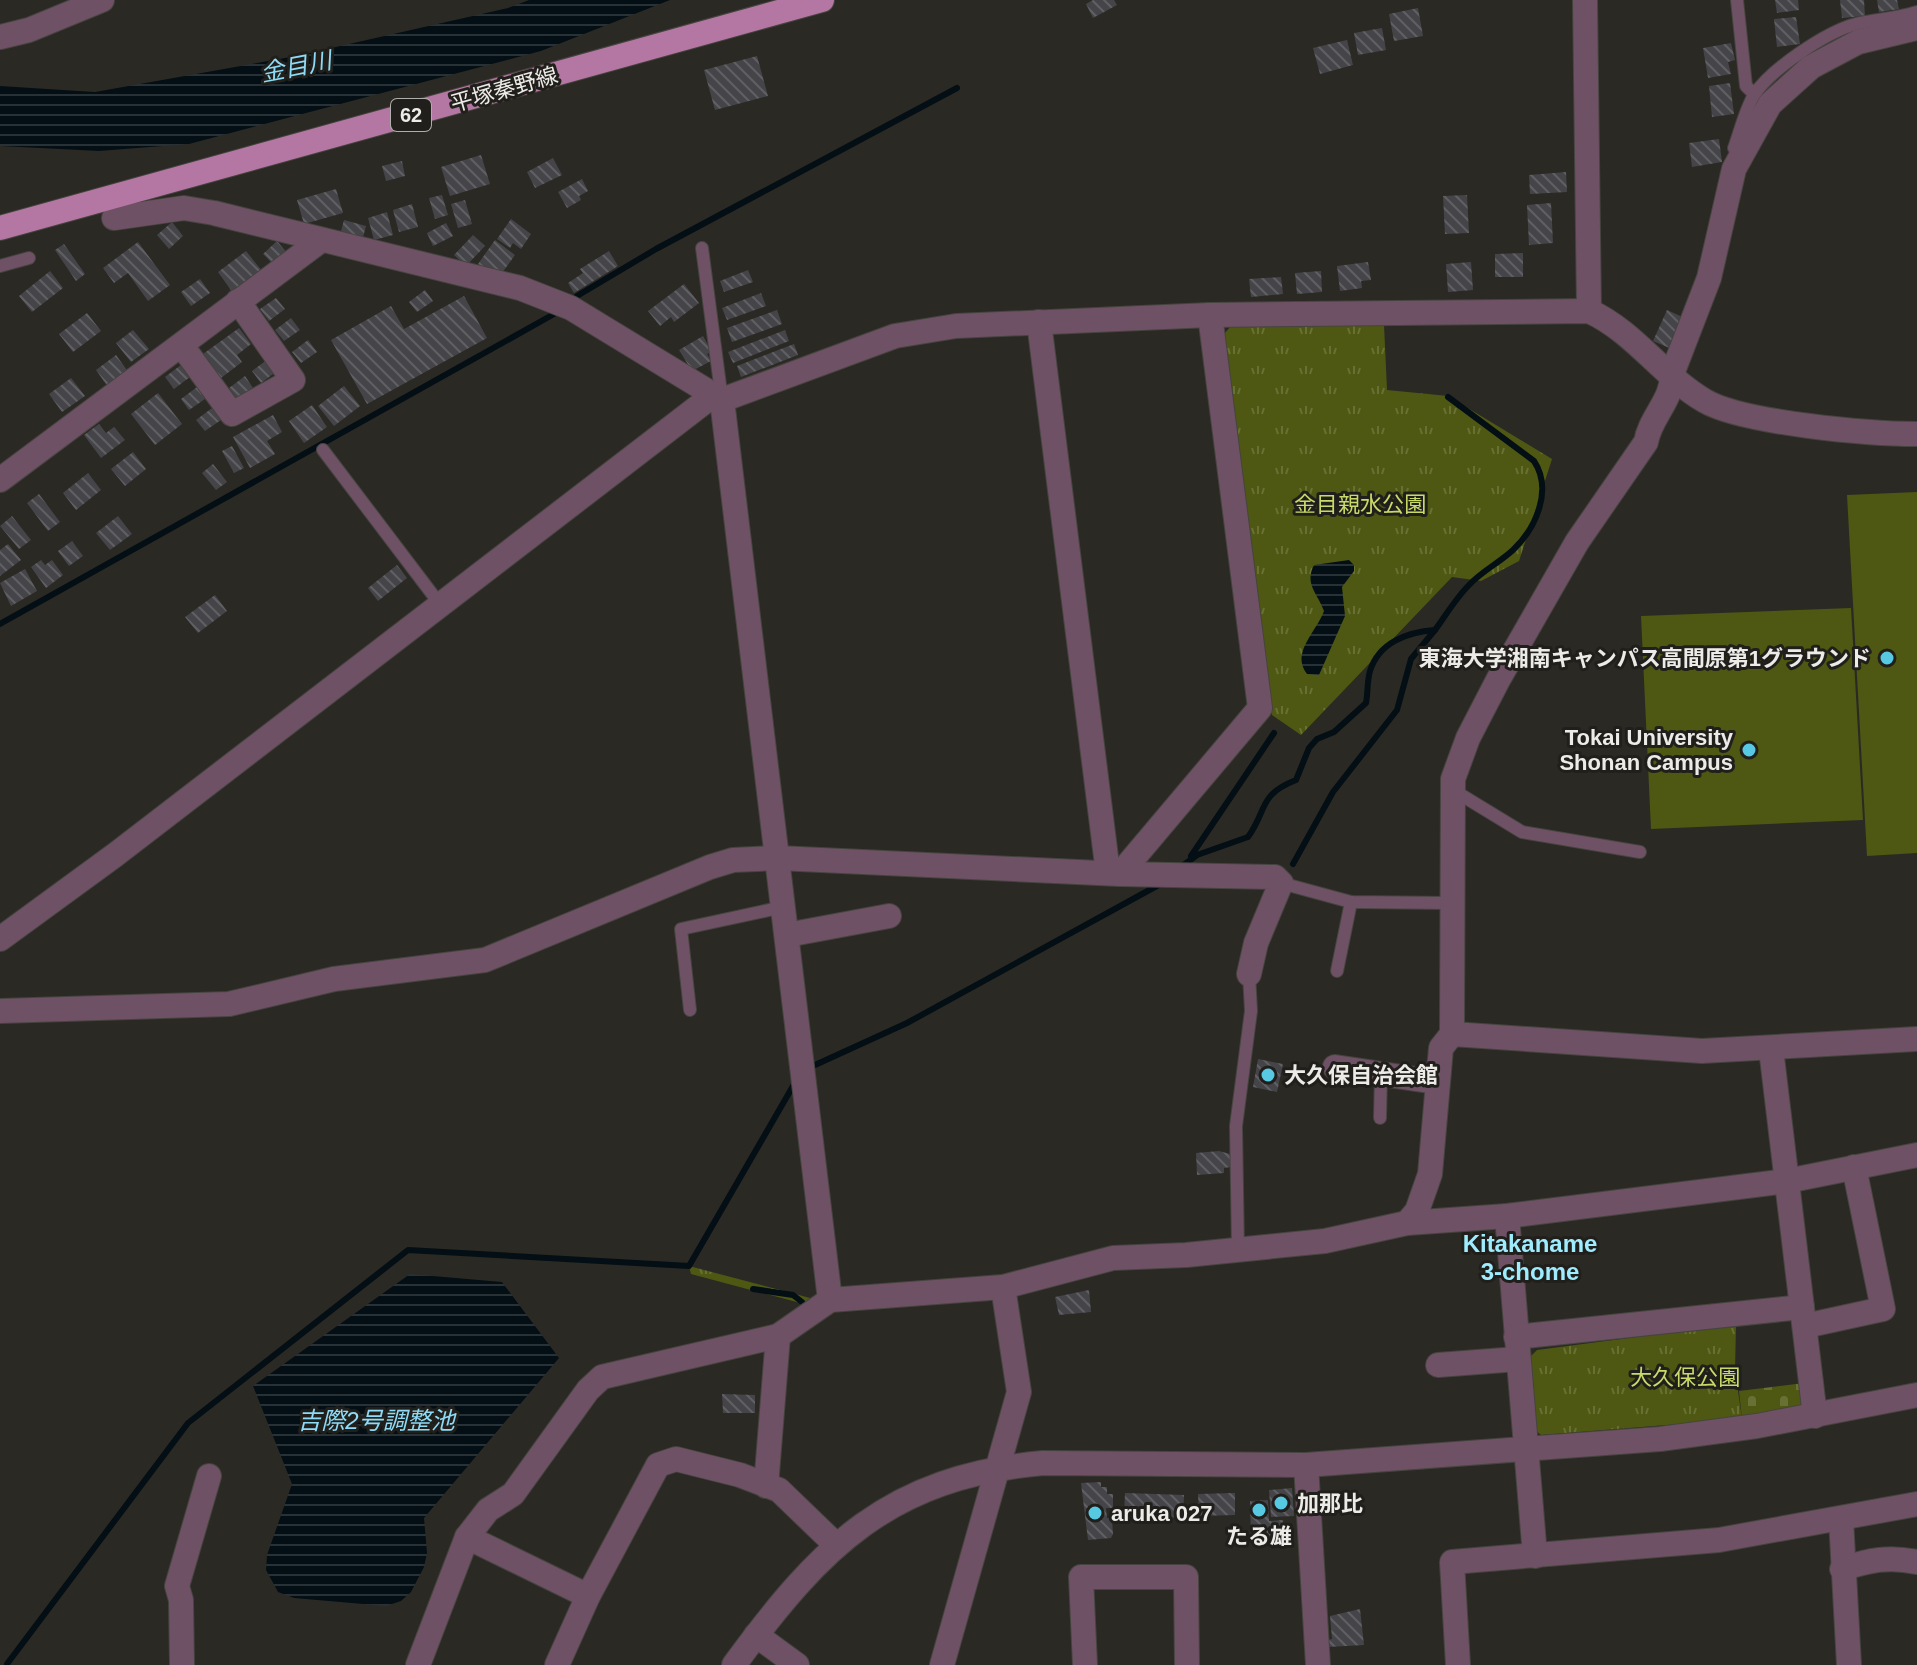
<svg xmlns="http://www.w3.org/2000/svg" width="1917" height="1665" viewBox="0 0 1917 1665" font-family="Helvetica,'Noto Sans JP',sans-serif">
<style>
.grass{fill:url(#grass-tufts)}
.cemetery{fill:url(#cemetery-stones)}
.garden{fill:#4e5812}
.water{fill:url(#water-rules)}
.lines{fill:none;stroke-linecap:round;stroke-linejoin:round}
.stream{stroke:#030f14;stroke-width:6}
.building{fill:url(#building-back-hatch)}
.service-casing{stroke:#46443f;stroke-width:14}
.minor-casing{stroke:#46443f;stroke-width:26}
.tertiary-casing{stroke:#46443f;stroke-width:26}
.primary-casing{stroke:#46443f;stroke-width:26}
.service{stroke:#6f5166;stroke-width:12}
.minor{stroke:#6f5166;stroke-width:24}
.tertiary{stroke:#6f5166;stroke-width:24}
.primary{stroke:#b477a3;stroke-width:24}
.poi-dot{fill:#57c9e2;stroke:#211f1b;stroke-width:3}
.labels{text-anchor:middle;stroke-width:6;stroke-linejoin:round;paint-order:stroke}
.shield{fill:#211f1b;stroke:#b0aeaa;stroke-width:2}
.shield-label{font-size:20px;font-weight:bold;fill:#edebe8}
.street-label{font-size:22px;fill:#edebe8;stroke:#211f1b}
.park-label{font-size:22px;fill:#c8db68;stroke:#211f1b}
.poi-label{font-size:22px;font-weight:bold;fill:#edebe8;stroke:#211f1b;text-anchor:start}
.water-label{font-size:24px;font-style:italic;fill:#8ddbf6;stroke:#211f1b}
.neighbourhood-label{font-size:24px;font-weight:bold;fill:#9eecfe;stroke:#211f1b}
</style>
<defs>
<pattern id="grass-tufts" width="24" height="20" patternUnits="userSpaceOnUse" patternTransform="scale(2)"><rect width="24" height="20" fill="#4e5812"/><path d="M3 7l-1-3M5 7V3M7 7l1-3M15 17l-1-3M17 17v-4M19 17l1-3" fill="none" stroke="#687034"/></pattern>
<pattern id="cemetery-stones" width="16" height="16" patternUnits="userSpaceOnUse" patternTransform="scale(2)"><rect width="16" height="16" fill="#4e5812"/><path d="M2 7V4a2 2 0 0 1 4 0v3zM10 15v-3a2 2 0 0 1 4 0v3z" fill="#687034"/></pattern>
<pattern id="water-rules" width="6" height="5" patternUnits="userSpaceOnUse" patternTransform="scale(2)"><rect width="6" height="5" fill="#030f14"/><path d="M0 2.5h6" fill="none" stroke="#283236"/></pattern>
<pattern id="building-back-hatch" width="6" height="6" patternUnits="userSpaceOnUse" patternTransform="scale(2)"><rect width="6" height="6" fill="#454449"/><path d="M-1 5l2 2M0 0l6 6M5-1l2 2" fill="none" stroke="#605f63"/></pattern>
</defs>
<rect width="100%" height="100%" fill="#2b2924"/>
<g class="grass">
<polygon points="1384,325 1387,390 1448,396 1552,459 1519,561 1481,581 1452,577 1301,735 1272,715 1219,340 1231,326"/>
<polygon points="689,1266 829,1303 819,1308 691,1274"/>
<polygon points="1736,1324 1735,1370 1742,1419 1541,1435 1534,1429 1528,1359 1537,1350"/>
</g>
<polygon class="cemetery" points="1804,1383 1808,1411 1742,1419 1739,1391"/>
<g class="garden">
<polygon points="1917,492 1917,853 1867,856 1847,495"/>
<polygon points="1851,608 1863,820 1651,829 1641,616"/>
</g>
<g class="water">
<polygon points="529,0 670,0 541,51 189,144 99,151 0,146 0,86 95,92 296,56 508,8"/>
<path d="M 1349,560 L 1354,565 L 1354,571 L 1342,587 L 1345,616 L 1319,675 L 1307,674 C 1290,653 1317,631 1324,611 C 1318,594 1304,584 1314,565 Z"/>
<polygon points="410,1274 502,1282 559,1358 424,1518 427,1553 424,1567 411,1592 401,1601 386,1606 294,1598 278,1592 266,1570 267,1555 292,1484 253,1386"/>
</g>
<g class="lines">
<g class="stream">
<polyline points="577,296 656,249 957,88"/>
<polyline points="0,624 554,314"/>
<polyline points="1191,856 1274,733"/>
<polyline points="1293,864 1333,792 1397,710 1411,659 1435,630"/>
<path d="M 1181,867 L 1197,855 L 1248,837 C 1268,809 1258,795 1296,780 L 1309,748 L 1317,739 L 1334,732 L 1366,703 C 1368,693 1367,681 1370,671 C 1379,642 1408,632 1435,630 C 1446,615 1456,598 1469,585 C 1482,571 1499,563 1513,550 C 1536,528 1553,490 1534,461 L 1448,397"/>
<polyline points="815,1065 907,1023 1164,882"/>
<polyline points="753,1289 793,1295 802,1302"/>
<polyline points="7,1664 188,1423 408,1250 689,1266 793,1086"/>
</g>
</g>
<g class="building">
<polygon points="1093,0 1114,0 1117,5 1093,18 1086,4"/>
<polygon points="1775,0 1798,0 1799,10 1777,13"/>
<polygon points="1840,0 1864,0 1865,16 1842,18"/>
<polygon points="1877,0 1897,0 1899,9 1879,12"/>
<polygon points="1418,8 1423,36 1394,41 1389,14"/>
<polygon points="1796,17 1800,44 1777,47 1774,19"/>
<polygon points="1382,28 1386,50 1358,55 1354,33"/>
<polygon points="1347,40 1353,65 1320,74 1313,48"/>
<polygon points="1731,43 1735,60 1728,62 1731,74 1708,78 1703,48"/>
<polygon points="757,56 768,96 715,110 704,70"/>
<polygon points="1730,83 1734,114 1712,117 1709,86"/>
<polygon points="1719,139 1722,162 1692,167 1689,143"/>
<polygon points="481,155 490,184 450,196 441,167"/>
<polygon points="553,158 562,175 535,188 527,172"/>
<polygon points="402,161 405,176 386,181 382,166"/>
<polygon points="1566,172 1567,192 1530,194 1529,175"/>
<polygon points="582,179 588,191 579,196 581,200 567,208 558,192"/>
<polygon points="336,189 343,213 304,224 297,200"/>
<polygon points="442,195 448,215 435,219 429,198"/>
<polygon points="1467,195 1469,233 1445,234 1443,196"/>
<polygon points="465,200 472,224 458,228 451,204"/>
<polygon points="1551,203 1553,243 1529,245 1527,205"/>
<polygon points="412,204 418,227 399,232 393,210"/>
<polygon points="387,212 393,235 374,240 368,218"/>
<polygon points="511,219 531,234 521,249 513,243 510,248 497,239"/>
<polygon points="344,220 366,226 362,241 340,235"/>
<polygon points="172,222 183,236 169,249 157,235"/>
<polygon points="446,223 453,236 433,246 427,233"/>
<polygon points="473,235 485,246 466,266 454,255"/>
<polygon points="495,240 515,255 502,273 496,269 493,274 478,264"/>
<polygon points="277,241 287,253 274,265 263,254"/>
<polygon points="138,242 170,285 148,301 128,273 114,283 103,268"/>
<polygon points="64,244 85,274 76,281 55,250"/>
<polygon points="246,251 262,271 233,293 218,272"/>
<polygon points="609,251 618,266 574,293 568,283 583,273 580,269"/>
<polygon points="1523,253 1523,277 1495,277 1495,254"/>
<polygon points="1368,262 1371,280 1361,281 1362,288 1340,291 1337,266"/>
<polygon points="1471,262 1473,290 1448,292 1446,264"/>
<polygon points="748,270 753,282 724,292 720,281"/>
<polygon points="50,271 63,288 32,312 19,296"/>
<polygon points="1321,271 1322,292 1297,294 1295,273"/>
<polygon points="1281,277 1283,294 1251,297 1249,279"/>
<polygon points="200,279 210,293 191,306 181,292"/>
<polygon points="684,284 699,303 674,322 671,317 660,326 648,311"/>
<polygon points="425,290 433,301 417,312 409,302"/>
<polygon points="761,293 766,306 727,320 722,308"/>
<polygon points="464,296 487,338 367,404 331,340 391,306 404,329"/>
<polygon points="276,298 285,309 269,321 260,309"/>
<polygon points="777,310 782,324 732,342 727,328"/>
<polygon points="1667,310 1687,319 1674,350 1653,341"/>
<polygon points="87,313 101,331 73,352 59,334"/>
<polygon points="291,318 300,330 284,341 275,330"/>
<polygon points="239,328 251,344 237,355 242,362 221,378 203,354"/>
<polygon points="133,330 149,349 131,362 116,343"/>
<polygon points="785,330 789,341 733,363 728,352"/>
<polygon points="703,336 712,352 707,354 711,361 692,371 679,350"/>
<polygon points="308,340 317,352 301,363 292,352"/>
<polygon points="794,344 798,355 741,377 737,366"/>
<polygon points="116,355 129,373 108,387 96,370"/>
<polygon points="268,359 277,371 261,383 252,371"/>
<polygon points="181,365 190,377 174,389 165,377"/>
<polygon points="245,376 253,388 237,400 229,388"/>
<polygon points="71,378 85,396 62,412 49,394"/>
<polygon points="344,386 360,406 334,426 318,406"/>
<polygon points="197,387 205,399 189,410 181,399"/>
<polygon points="158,393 182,424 155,445 131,414"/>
<polygon points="312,405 327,427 304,443 289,421"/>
<polygon points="212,408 221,420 205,431 196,420"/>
<polygon points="273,415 282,432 267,441 275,454 250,468 233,437"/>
<polygon points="99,424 106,433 114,427 125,440 101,458 84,435"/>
<polygon points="232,446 244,468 234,473 222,451"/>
<polygon points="133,452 146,469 125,486 111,469"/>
<polygon points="213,464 227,482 216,490 202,473"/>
<polygon points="88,473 101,490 76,510 63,493"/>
<polygon points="39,494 60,522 48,531 27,503"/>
<polygon points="12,516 31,540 19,549 0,526"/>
<polygon points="118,516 132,534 110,550 96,533"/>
<polygon points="72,541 83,556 69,566 58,551"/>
<polygon points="8,544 21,560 0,576 0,550"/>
<polygon points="41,560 45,565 52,560 63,575 46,588 31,567"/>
<polygon points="397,565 407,578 378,601 368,588"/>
<polygon points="25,569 37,591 11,606 0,583"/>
<polygon points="215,595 227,611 198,633 185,617"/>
<polygon points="1258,1059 1283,1064 1277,1092 1253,1087"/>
<polygon points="1219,1151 1230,1154 1231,1167 1224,1168 1224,1173 1197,1175 1196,1153"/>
<polygon points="1089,1290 1091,1312 1059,1315 1055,1297"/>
<polygon points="722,1394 755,1395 755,1413 723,1413"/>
<polygon points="1101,1482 1101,1487 1107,1487 1107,1494 1113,1494 1113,1508 1106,1508 1107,1518 1112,1518 1113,1534 1111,1538 1088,1540 1081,1483"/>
<polygon points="1292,1488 1294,1516 1271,1517 1269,1490"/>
<polygon points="1125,1493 1184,1495 1183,1518 1124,1516"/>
<polygon points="1235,1493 1235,1515 1199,1516 1198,1494"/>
<polygon points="1268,1500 1269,1521 1283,1520 1284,1537 1251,1538 1250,1501"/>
<polygon points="1360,1609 1364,1645 1328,1647 1328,1640 1332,1639 1330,1616"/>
</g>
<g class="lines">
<g class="service-casing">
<g id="service">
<polyline points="1737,0 1746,86 1754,94"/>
<path d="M 1734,148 C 1740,132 1745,110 1754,95 C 1771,69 1826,32 1856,24 C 1876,19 1895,19 1917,12"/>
<polyline points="702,248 722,400"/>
<polyline points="0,266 29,258"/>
<polyline points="323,450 439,603"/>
<polyline points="1453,790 1522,832 1640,852"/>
<polyline points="1281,883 1351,902 1450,903"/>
<polyline points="1337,971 1351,902"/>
<polyline points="690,1010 681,929 783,907"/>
<polyline points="1380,1118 1381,1073"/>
<polyline points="1238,1250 1236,1126 1251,1011 1249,974"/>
</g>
</g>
<g class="minor-casing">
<g id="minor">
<polyline points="1585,0 1589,311"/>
<polyline points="0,37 29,30 102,0"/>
<polyline points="114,218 184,208 214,213 520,288 571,308 722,400"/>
<polyline points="1039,322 1108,873"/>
<polyline points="182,346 232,414 293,380 238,301"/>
<polyline points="722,400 830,1300"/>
<polyline points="0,480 320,241"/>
<polyline points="1120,874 1260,708 1210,315"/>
<polyline points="787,935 889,916"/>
<path d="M 0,939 L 115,855 L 707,400 L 722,400 L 895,336 L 956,326 L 1210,315 L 1589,311 C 1635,332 1662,376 1705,401 C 1743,423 1870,434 1917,434"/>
<polyline points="0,1011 229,1004 334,979 485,960 710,867 733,860 778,858 1120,874 1275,877 1281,883 1256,943 1249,974"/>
<polyline points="1452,1034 1702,1051 1917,1039"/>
<polyline points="1771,1049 1815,1416"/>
<polyline points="1335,1067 1436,1082"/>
<polyline points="1507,1216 1535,1556"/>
<polyline points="1407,1223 1507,1216 1787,1181 1917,1155"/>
<polyline points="1805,1326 1883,1309 1854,1167"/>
<polyline points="1516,1337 1802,1307"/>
<polyline points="1438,1365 1518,1359"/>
<polyline points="1306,1465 1318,1665"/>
<polyline points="766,1486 778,1336"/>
<polyline points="1841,1519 1849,1665"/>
<polyline points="467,1537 588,1596"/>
<path d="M 1842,1569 C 1869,1560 1889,1556 1917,1562"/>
<polyline points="756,1635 797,1665"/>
<polyline points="182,1665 181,1600 177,1586 209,1476"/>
<path d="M 418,1665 L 467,1537 L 488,1510 L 513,1494 L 588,1390 L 602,1377 L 778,1336 L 830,1300 L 1003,1287 L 1113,1258 L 1186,1255 L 1325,1241 L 1407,1223 L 1417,1211 L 1430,1174 L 1441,1048 L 1452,1034 L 1453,779 L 1468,738 L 1498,680 L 1577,542 L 1646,442 C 1650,417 1673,400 1672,374 L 1709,278 L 1734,169 L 1770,104 L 1811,67 L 1858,42 L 1917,28"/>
<polyline points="557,1665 588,1596 658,1465 676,1459 740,1475 779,1490 835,1544"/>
<polyline points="942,1665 1019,1392 1003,1287"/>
<polyline points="1085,1665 1081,1577 1186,1577 1187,1665"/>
<polyline points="1458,1665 1452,1562 1719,1540 1917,1504"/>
</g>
</g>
<g class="tertiary-casing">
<path id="tertiary" d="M 734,1665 C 821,1546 889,1477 1043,1463 L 1306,1465 L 1660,1439 L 1757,1426 L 1917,1395"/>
</g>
<g class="primary-casing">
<polyline id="primary" points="0,228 822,0"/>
</g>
<use href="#service" class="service"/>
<use href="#minor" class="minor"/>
<use href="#tertiary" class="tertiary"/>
<use href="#primary" class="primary"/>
</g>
<g class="poi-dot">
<circle cx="1887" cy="658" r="8"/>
<circle cx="1749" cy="750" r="8"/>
<circle cx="1268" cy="1075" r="8"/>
<circle cx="1281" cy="1503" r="8"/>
<circle cx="1259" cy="1510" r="8"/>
<circle cx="1095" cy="1513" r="8"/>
</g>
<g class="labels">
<rect class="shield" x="391" y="99" width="40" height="32" rx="6"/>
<g class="shield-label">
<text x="411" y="122">62</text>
</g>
<g class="street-label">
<text transform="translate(504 89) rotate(-16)" y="8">平塚秦野線</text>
</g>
<g class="park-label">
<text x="1360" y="512">金目親水公園</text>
<text x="1685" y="1385">大久保公園</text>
</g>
<g class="poi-label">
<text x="1871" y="666" text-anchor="end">東海大学湘南キャンパス高間原第1グラウンド</text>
<text x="1733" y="745" text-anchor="end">Tokai University<tspan x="1733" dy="25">Shonan Campus</tspan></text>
<text x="1284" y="1083">大久保自治会館</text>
<text x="1297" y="1511">加那比</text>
<text x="1111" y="1521">aruka 027</text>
<text x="1259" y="1544" text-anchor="middle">たる雄</text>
</g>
<g class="water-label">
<text transform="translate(296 67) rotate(-11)" y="8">金目川</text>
<text x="376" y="1429">吉際2号調整池</text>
</g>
<g class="neighbourhood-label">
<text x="1530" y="1252">Kitakaname<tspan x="1530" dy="28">3-chome</tspan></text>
</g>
</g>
</svg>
